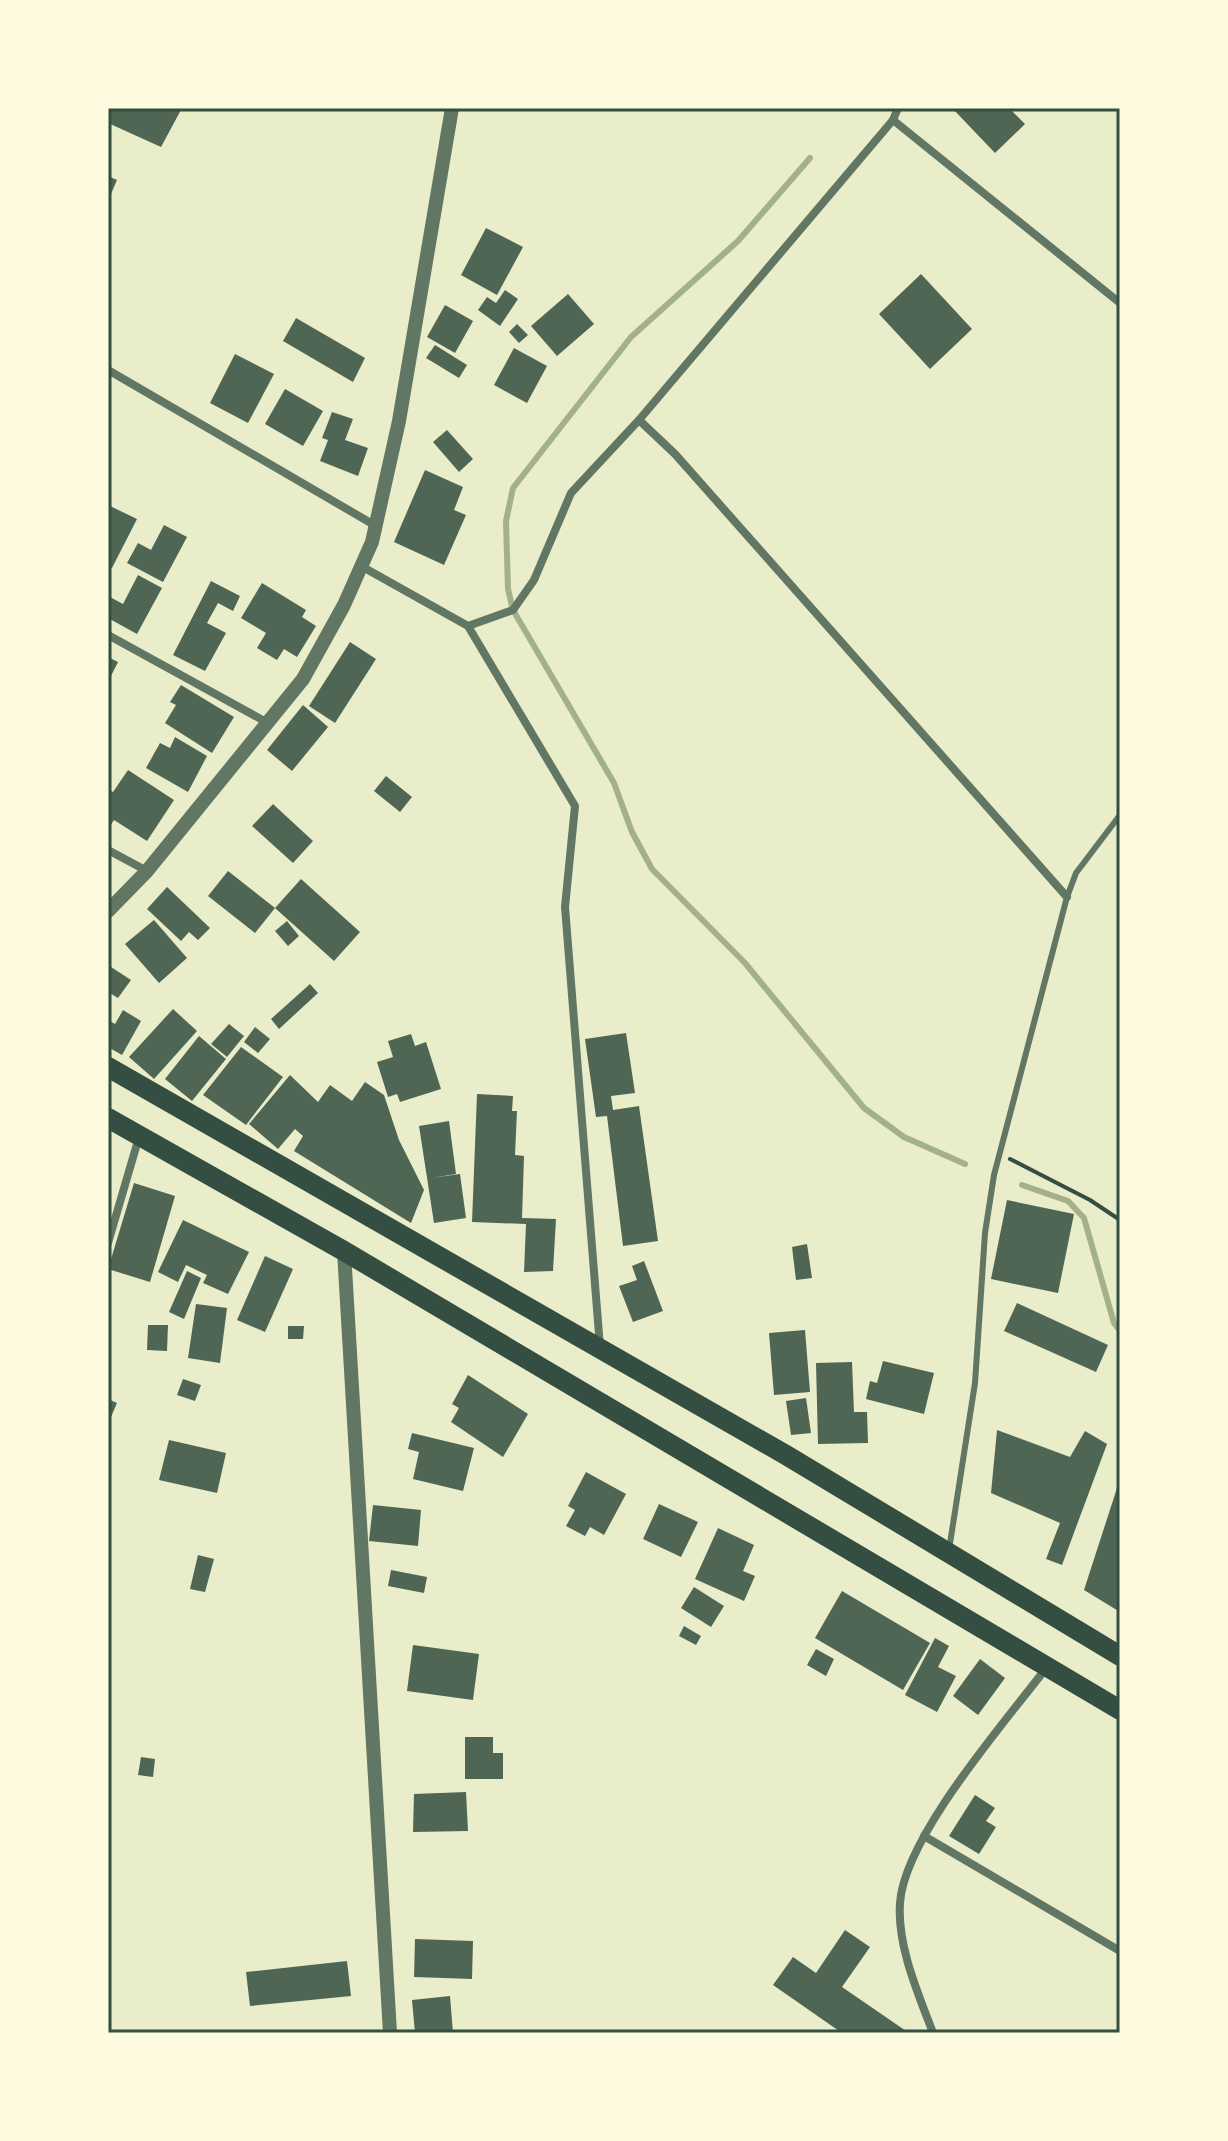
<svg xmlns="http://www.w3.org/2000/svg" width="1228" height="2141" viewBox="0 0 1228 2141" font-family="Cabin,sans-serif">
<style>
.lines{fill:none;stroke-linecap:round;stroke-linejoin:round}
.stream{stroke:#a3b18a;stroke-width:6}
.building{fill:#4f6655}
.path{stroke:#344e41;stroke-width:4}
.service{stroke:#617663;stroke-width:6}
.minor{stroke:#617663;stroke-width:8}
.tertiary{stroke:#617663;stroke-width:14}
.primary{stroke:#344e41;stroke-width:20}
.neatline{fill:none;stroke:#344e41;stroke-width:3}
</style>
<rect width="100%" height="100%" fill="#e9edc9"/>
<g class="lines">
<g class="stream">
<polyline points="810,158 738,241 631,337 513,488 506,521 508,589 513,610 614,783 632,832 652,869 745,963 864,1108 904,1137 965,1164"/>
<polyline points="1022,1185 1068,1201 1084,1218 1114,1323 1120,1331"/>
</g>
</g>
<g class="building">
<polygon points="108,108 182,108 161,147 108,123"/>
<polygon points="952,108 1009,108 1025,124 995,153"/>
<polygon points="108,176 117,180 108,201"/>
<polygon points="486,228 523,247 497,295 461,275"/>
<polygon points="921,274 972,329 930,369 879,314"/>
<polygon points="505,290 518,299 500,326 478,310 487,297 496,303"/>
<polygon points="568,294 594,324 557,356 531,326"/>
<polygon points="445,305 473,321 455,353 427,337"/>
<polygon points="296,318 365,358 353,382 283,341"/>
<polygon points="517,324 528,335 519,343 509,332"/>
<polygon points="435,345 467,365 459,378 426,358"/>
<polygon points="514,348 547,366 527,403 494,385"/>
<polygon points="235,354 274,374 248,423 210,403"/>
<polygon points="285,389 323,411 303,446 265,424"/>
<polygon points="332,412 353,419 345,440 368,448 358,476 320,461 328,440 322,438"/>
<polygon points="447,430 473,459 459,472 433,442"/>
<polygon points="425,470 463,487 454,510 466,515 444,565 394,542"/>
<polygon points="108,505 137,519 112,568 108,566"/>
<polygon points="164,525 187,537 163,582 127,563 138,543 151,550"/>
<polygon points="138,575 162,588 137,634 108,618 108,596 123,604"/>
<polygon points="211,581 240,596 233,611 218,603 207,623 226,633 205,671 173,655"/>
<polygon points="262,583 306,610 302,617 316,626 297,657 284,649 277,660 257,648 266,633 241,618"/>
<polygon points="350,642 376,659 335,723 309,706"/>
<polygon points="108,657 118,662 108,682"/>
<polygon points="181,685 234,717 212,753 165,723 176,705 170,702"/>
<polygon points="303,705 328,727 292,771 267,750"/>
<polygon points="175,737 207,756 188,792 146,768 160,743 170,748"/>
<polygon points="128,770 174,800 147,841 114,820 108,829 108,789 113,792"/>
<polygon points="386,776 412,797 400,812 374,791"/>
<polygon points="273,804 313,841 293,863 252,826"/>
<polygon points="228,871 275,908 255,933 208,896"/>
<polygon points="301,879 360,932 334,961 275,908"/>
<polygon points="167,887 210,928 198,940 189,932 181,941 147,909"/>
<polygon points="154,920 187,958 159,983 125,944"/>
<polygon points="287,921 299,936 288,946 275,931"/>
<polygon points="108,965 131,980 118,998 108,992"/>
<polygon points="310,984 318,993 279,1029 271,1019"/>
<polygon points="173,1009 197,1031 154,1079 129,1057"/>
<polygon points="123,1010 141,1021 122,1055 108,1047 108,1020 115,1024"/>
<polygon points="229,1024 244,1036 227,1057 211,1044"/>
<polygon points="255,1027 270,1039 258,1053 244,1042"/>
<polygon points="626,1033 635,1093 611,1096 613,1110 639,1106 658,1241 623,1246 607,1116 596,1117 585,1039"/>
<polygon points="411,1034 415,1046 426,1042 441,1089 400,1102 397,1094 388,1097 377,1062 393,1057 388,1041"/>
<polygon points="199,1036 226,1059 192,1101 165,1079"/>
<polygon points="241,1047 283,1077 246,1125 203,1095"/>
<polygon points="290,1075 318,1102 330,1085 352,1101 365,1082 384,1095 399,1140 424,1190 411,1223 294,1151 303,1136 295,1129 278,1149 249,1124"/>
<polygon points="477,1094 513,1096 512,1111 517,1111 515,1155 524,1156 522,1218 556,1219 553,1271 524,1272 526,1224 472,1222"/>
<polygon points="449,1121 456,1174 431,1178 460,1174 466,1218 434,1223 419,1126"/>
<polygon points="134,1183 175,1196 150,1282 108,1269"/>
<polygon points="1007,1200 1074,1214 1058,1293 991,1279"/>
<polygon points="183,1220 249,1252 228,1294 203,1283 207,1275 186,1265 178,1282 158,1272"/>
<polygon points="807,1244 812,1278 796,1280 792,1247"/>
<polygon points="265,1256 293,1269 265,1332 237,1320"/>
<polygon points="644,1261 663,1311 633,1322 619,1286 637,1280 632,1266"/>
<polygon points="187,1271 201,1278 184,1319 169,1312"/>
<polygon points="1017,1303 1108,1345 1096,1372 1004,1331"/>
<polygon points="196,1304 227,1308 220,1363 188,1358"/>
<polygon points="148,1325 168,1325 167,1351 147,1350"/>
<polygon points="288,1326 304,1326 303,1339 288,1339"/>
<polygon points="805,1330 810,1392 774,1395 769,1333"/>
<polygon points="883,1361 934,1373 924,1414 866,1399 870,1381 877,1383"/>
<polygon points="852,1362 854,1412 867,1412 868,1443 818,1444 816,1363"/>
<polygon points="468,1375 528,1414 503,1457 451,1422 459,1408 452,1404"/>
<polygon points="183,1379 201,1385 195,1401 177,1395"/>
<polygon points="806,1398 811,1433 791,1435 786,1401"/>
<polygon points="108,1399 117,1403 108,1424"/>
<polygon points="997,1430 1070,1457 1085,1431 1107,1444 1062,1565 1046,1559 1060,1523 991,1493"/>
<polygon points="412,1433 474,1448 463,1491 413,1479 419,1452 408,1449"/>
<polygon points="169,1440 226,1453 217,1493 159,1480"/>
<polygon points="586,1472 626,1494 604,1535 590,1527 585,1536 566,1526 575,1510 568,1506"/>
<polygon points="1117,1488 1120,1494 1120,1612 1084,1590"/>
<polygon points="659,1504 698,1522 681,1557 643,1539"/>
<polygon points="373,1505 421,1510 418,1546 369,1541"/>
<polygon points="718,1528 754,1545 743,1571 755,1576 744,1601 695,1579"/>
<polygon points="198,1555 214,1559 205,1592 190,1589"/>
<polygon points="391,1570 427,1577 424,1593 388,1586"/>
<polygon points="694,1587 724,1606 711,1627 681,1608"/>
<polygon points="842,1591 930,1643 903,1690 815,1638"/>
<polygon points="684,1626 701,1636 696,1645 679,1636"/>
<polygon points="935,1638 949,1646 938,1667 956,1676 937,1712 905,1695"/>
<polygon points="413,1645 479,1654 473,1700 407,1691"/>
<polygon points="816,1649 834,1659 826,1676 807,1665"/>
<polygon points="980,1659 1005,1678 978,1715 953,1696"/>
<polygon points="465,1737 493,1737 493,1753 503,1753 503,1779 465,1779"/>
<polygon points="141,1757 155,1759 153,1777 138,1775"/>
<polygon points="466,1792 468,1831 413,1832 414,1794"/>
<polygon points="975,1795 995,1808 986,1821 996,1827 979,1854 949,1836"/>
<polygon points="845,1930 870,1947 842,1987 909,2033 842,2033 773,1985 793,1957 816,1973"/>
<polygon points="415,1939 473,1941 472,1979 414,1977"/>
<polygon points="347,1961 351,1996 250,2006 246,1972"/>
<polygon points="450,1996 453,2033 415,2033 412,2000"/>
</g>
<g class="lines">
<polyline class="path" points="1010,1159 1090,1200 1120,1220"/>
<polyline class="service" points="949,1550 975,1383 985,1233 994,1175 1067,897 1076,873 1120,815"/>
<g class="minor">
<polyline points="898,108 893,120 1120,303"/>
<polyline points="108,370 376,526"/>
<polyline points="639,420 675,454 1067,897"/>
<polyline points="361,566 468,626 575,806 565,907 600,1347"/>
<polyline points="468,626 513,610 534,580 571,493 639,420 893,120"/>
<polyline points="108,635 268,723"/>
<polyline points="108,850 147,871"/>
<polyline points="108,1243 139,1137"/>
<polyline points="924,1836 1120,1951"/>
<path d="M 933,2033 C 918,1993 897,1946 900,1903 C 904,1837 1006,1721 1047,1667"/>
</g>
<g class="tertiary">
<polyline points="108,911 147,871 303,679 344,605 372,542 399,421 452,108"/>
<polyline points="344,1251 390,2033"/>
</g>
<g class="primary">
<polyline points="108,1067 786,1455 1120,1656"/>
<polyline points="108,1118 344,1251 1120,1710"/>
</g>
</g>
<rect width="1228" height="2141" fill="none" stroke="#fefae0" stroke-width="220"/>
<rect x="110" y="110" width="1008" height="1921" class="neatline"/>
</svg>
